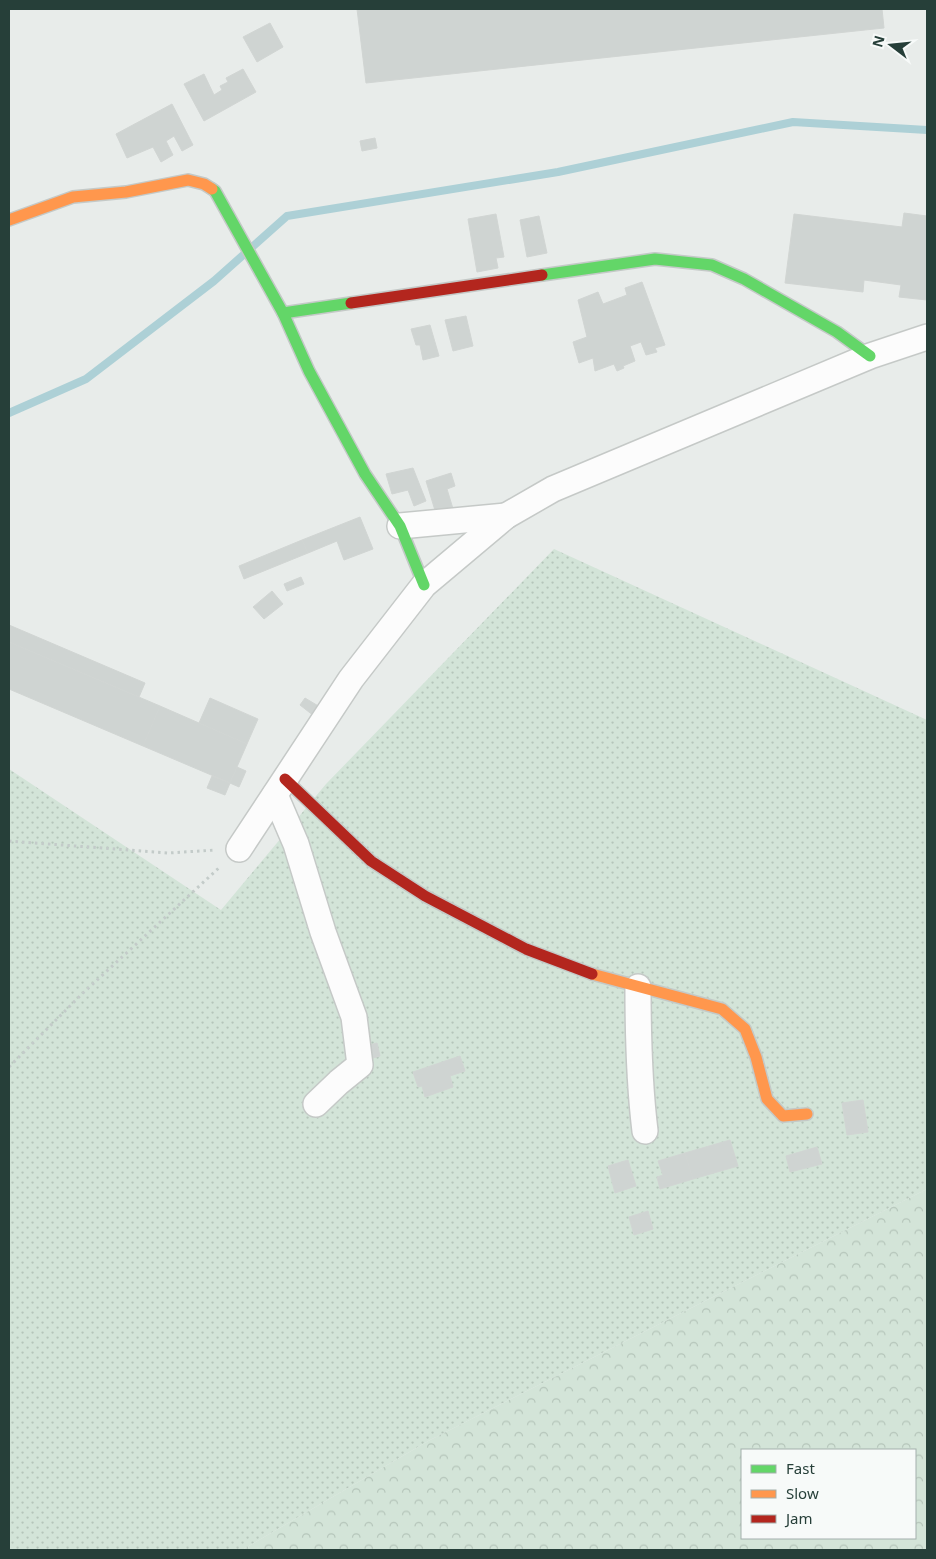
<svg xmlns="http://www.w3.org/2000/svg" width="936" height="1559" viewBox="0 0 936 1559" font-family="'Noto Sans',sans-serif">
<style>
.grass{fill:url(#grass-dots)}
.forest{fill:url(#forest-crowns);fill-rule:evenodd}
.lines{fill:none;stroke-linecap:round;stroke-linejoin:round}
.stream{stroke:#add0d6;stroke-width:8}
.building{fill:#cfd4d2;stroke:#d1d5d3}
.street-casing{stroke:#c5c9c7;stroke-width:28}
.fast-casing{stroke:#c4c9c7;stroke-width:14}
.slow-casing{stroke:#c4c9c7;stroke-width:14}
.jam-casing{stroke:#c4c9c7;stroke-width:14}
.path{stroke:#c3cbc9;stroke-width:3;stroke-dasharray:2.5 4;stroke-linecap:butt}
.street{stroke:#fcfcfc;stroke-width:25}
.fast{stroke:#63d668;stroke-width:11}
.slow{stroke:#ff974d;stroke-width:11}
.jam{stroke:#b3261e;stroke-width:11}
</style>
<defs>
<pattern id="grass-dots" width="8" height="8" patternUnits="userSpaceOnUse" patternTransform="scale(1.25)"><rect width="8" height="8" fill="#d3e4d8"/><path d="M2 2h.1M6 6h.1" fill="none" stroke="#b5c5ba" stroke-width="1.8" stroke-linecap="round"/></pattern>
<pattern id="forest-crowns" width="20" height="18" patternUnits="userSpaceOnUse" patternTransform="scale(1.25)"><rect width="20" height="18" fill="#d3e4d8"/><path d="M2 6a3 3 0 1 1 6 0M12 15a3 3 0 1 1 6 0" fill="none" stroke="#b5c5ba"/></pattern>
</defs>
<rect width="100%" height="100%" fill="#e8ecea"/>
<polygon class="grass" points="554,549 927,720 927,1189 430,1440 242,1550 9,1550 9,769 221,910 326,784"/>
<path class="forest" d="M 927,1189 L 927,1550 L 242,1550 L 430,1440 ZM 742,1450 L 915,1450 L 915,1538 L 742,1538 Z"/>
<g class="lines">
<polyline class="stream" points="9,413 86,379 214,281 287,216 558,172 793,122 927,130"/>
</g>
<g class="building">
<polygon points="357,9 882,9 884,28 366,83"/>
<polygon points="270,23 283,47 257,62 243,37"/>
<polygon points="243,69 256,92 204,121 184,84 204,74 214,95 222,90 220,86 228,82 226,78"/>
<polygon points="172,104 193,145 182,151 174,136 166,141 173,155 161,162 153,147 127,158 116,134"/>
<polygon points="375,138 377,148 362,151 360,141"/>
<polygon points="904,213 927,216 927,300 899,297 901,285 864,280 863,292 785,283 794,214 902,227"/>
<polygon points="496,214 504,257 496,258 498,268 477,272 468,219"/>
<polygon points="539,216 547,253 527,257 520,220"/>
<polygon points="642,282 665,345 655,348 657,352 646,355 641,342 630,346 635,361 623,366 624,368 617,371 614,364 595,371 593,358 579,363 573,342 587,337 578,300 598,292 603,304 627,295 625,288"/>
<polygon points="466,316 473,346 453,351 445,320"/>
<polygon points="430,325 439,356 423,360 420,345 416,345 411,329"/>
<polygon points="413,468 426,501 414,506 408,490 392,494 386,474"/>
<polygon points="451,473 455,486 447,489 454,512 437,517 426,481"/>
<polygon points="360,517 373,549 344,560 337,541 308,553 302,540"/>
<polygon points="302,540 308,553 244,579 239,566"/>
<polygon points="301,577 304,584 287,591 284,584"/>
<polygon points="272,591 283,604 264,619 253,607"/>
<polygon points="9,625 145,683 139,697 9,642"/>
<polygon points="9,642 160,706 143,746 9,689"/>
<polygon points="210,698 258,719 247,744 199,723"/>
<polygon points="305,698 320,707 314,716 300,705"/>
<polygon points="160,706 247,744 230,783 143,746"/>
<polygon points="237,767 246,771 239,787 230,783"/>
<polygon points="212,776 230,783 225,795 207,788"/>
<polygon points="377,1043 380,1056 369,1059 365,1046"/>
<polygon points="460,1056 465,1071 450,1076 453,1087 425,1097 422,1086 418,1087 413,1072"/>
<polygon points="863,1100 868,1132 847,1135 842,1103"/>
<polygon points="730,1140 738,1166 693,1179 685,1153"/>
<polygon points="817,1147 822,1164 790,1172 786,1156"/>
<polygon points="685,1153 693,1179 660,1189 657,1177 663,1175 658,1161"/>
<polygon points="628,1160 636,1186 615,1193 608,1166"/>
<polygon points="648,1211 653,1229 634,1235 629,1217"/>
</g>
<g class="lines">
<g class="street-casing">
<g id="street">
<polyline points="400,526 506,516"/>
<polyline points="275,795 296,844 323,932 354,1017 360,1065 339,1082 316,1104"/>
<polyline points="239,849 351,679 424,585 506,516 553,489 870,356 927,337"/>
<path d="M 638,987 C 638,1035 639,1082 645,1131"/>
</g>
</g>
<g class="fast-casing">
<g id="fast">
<polyline points="212,189 215,191 283,313"/>
<polyline points="542,275 655,259 712,265 744,279 837,332 870,356"/>
<polyline points="351,303 283,313 309,371 365,474 400,526 424,585"/>
</g>
</g>
<g class="slow-casing">
<g id="slow">
<polyline points="9,220 73,197 126,192 188,180 204,184 212,189"/>
<polyline points="592,974 722,1009 745,1029 756,1057 767,1099 783,1116 807,1114"/>
</g>
</g>
<g class="jam-casing">
<g id="jam">
<polyline points="351,303 542,275"/>
<polyline points="285,779 371,861 425,896 526,949 592,974"/>
</g>
</g>
<g class="path">
<polyline points="9,841 168,853 216,850"/>
<polyline points="9,1067 83,993 221,866"/>
</g>
<use href="#street" class="street"/>
<use href="#fast" class="fast"/>
<use href="#slow" class="slow"/>
<use href="#jam" class="jam"/>
</g>
<rect width="936" height="1559" fill="none" stroke="#263f39" stroke-width="20"/>
<rect x="741" y="1449" width="175" height="90" fill="#f7faf9" stroke="#a3afac"/>
<rect x="751" y="1465" width="25" height="8" fill="#63d668" stroke="#a3afac"/>
<text x="786" y="1474" font-size="15" fill="#263f39">Fast</text>
<rect x="751" y="1490" width="25" height="8" fill="#ff974d" stroke="#a3afac"/>
<text x="786" y="1499" font-size="15" fill="#263f39">Slow</text>
<rect x="751" y="1515" width="25" height="8" fill="#b3261e" stroke="#a3afac"/>
<text x="786" y="1524" font-size="15" fill="#263f39">Jam</text>
<g transform="translate(891 45) rotate(286)" stroke="#f7faf9" stroke-width="4" paint-order="stroke">
<path d="M0-4L9 19L0 12L-9 19Z" fill="#263f39"/>
<text y="-8" font-size="14" font-weight="bold" text-anchor="middle" fill="#263f39">N</text>
</g>
</svg>
